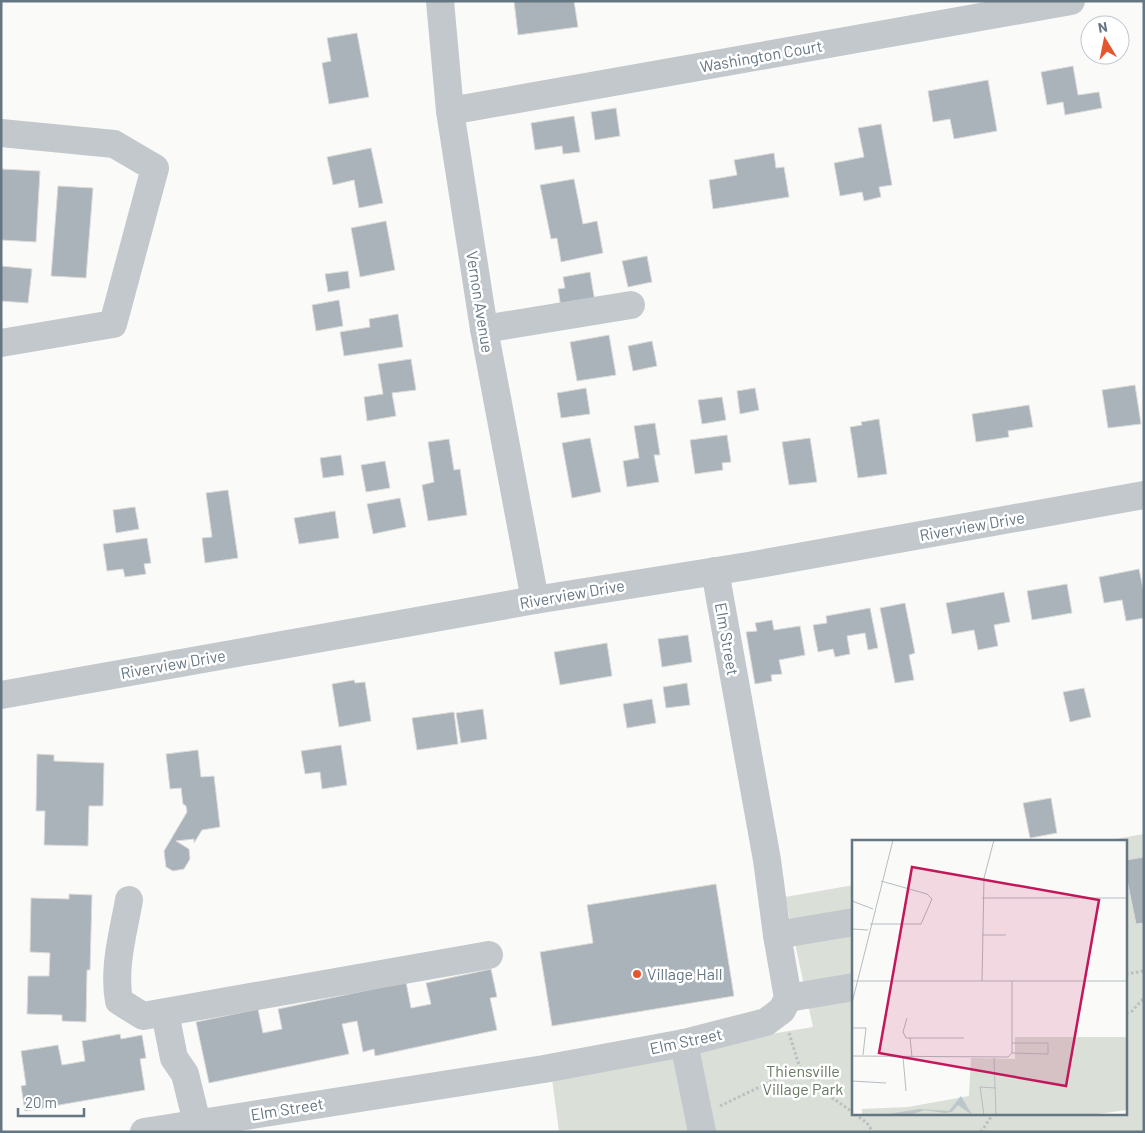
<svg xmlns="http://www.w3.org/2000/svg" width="1145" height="1133" viewBox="0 0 1145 1133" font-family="Barlow,sans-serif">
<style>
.green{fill:#dadfd7}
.building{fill:#aab3b9;stroke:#dcdcda}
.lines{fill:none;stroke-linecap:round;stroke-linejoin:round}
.path{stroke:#bbbfc2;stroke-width:3;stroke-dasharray:2.5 2.5;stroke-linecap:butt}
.minor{stroke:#c3c8cc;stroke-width:28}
.poi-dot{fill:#e4572e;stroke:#fff;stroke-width:2}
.labels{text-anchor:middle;stroke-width:5;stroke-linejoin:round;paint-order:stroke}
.street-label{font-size:16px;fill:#657683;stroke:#fff}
.poi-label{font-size:16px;fill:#657683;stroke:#fff;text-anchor:start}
.park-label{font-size:16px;fill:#687a64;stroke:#fff}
.inset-road{fill:none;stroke:#b5bdc2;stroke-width:1}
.view{fill:#c2185b;fill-opacity:0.15;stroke:#c2185b;stroke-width:2.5}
.inset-edge{fill:none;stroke:#657683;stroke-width:2.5}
</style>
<rect width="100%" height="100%" fill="#fafaf8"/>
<polygon class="green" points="1144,834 1144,1132 559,1132 551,1071 813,1027 785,897 854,885 854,1114 1126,1114 1126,842 1098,842"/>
<g class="building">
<polygon points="514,1 574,1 578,27 518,35"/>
<polygon points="357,33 369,97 329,104 322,63 331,61 327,38"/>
<polygon points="1073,66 1078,95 1099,92 1102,108 1065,115 1063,102 1047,105 1041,72"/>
<polygon points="988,80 997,131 954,139 950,119 933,122 928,91"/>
<polygon points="616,108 620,136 595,140 591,112"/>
<polygon points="574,116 580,152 563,154 562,146 535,150 531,123"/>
<polygon points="881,124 892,185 879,187 881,197 864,201 862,192 840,196 834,163 864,157 858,128"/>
<polygon points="371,148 383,203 359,208 354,180 333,185 327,157"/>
<polygon points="774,153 776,168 784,167 789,197 713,209 709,180 737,175 734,160"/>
<polygon points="1,169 40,171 36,242 1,240"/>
<polygon points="574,179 583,224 597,221 603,253 561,262 557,238 551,239 540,185"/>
<polygon points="58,186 93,188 86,278 51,276"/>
<polygon points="386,221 395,270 360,277 351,228"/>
<polygon points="647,256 652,282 628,287 622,261"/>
<polygon points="1,266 32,269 28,303 1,301"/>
<polygon points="348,271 350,288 328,292 325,274"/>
<polygon points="590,272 595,302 561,308 558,289 565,288 563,277"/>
<polygon points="339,300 343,326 316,331 312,305"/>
<polygon points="398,314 403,347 344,356 340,332 370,327 369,319"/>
<polygon points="609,335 616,375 577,381 570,342"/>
<polygon points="652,341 657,366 633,371 628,346"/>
<polygon points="411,359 416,390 392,393 396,416 367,421 364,397 383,394 378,364"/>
<polygon points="1135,385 1141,424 1108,428 1102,390"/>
<polygon points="586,388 590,414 561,418 557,393"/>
<polygon points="755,388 759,410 740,414 737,391"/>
<polygon points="722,397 726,420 702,424 698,400"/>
<polygon points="1029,405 1033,427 1008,431 1009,437 976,442 972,414"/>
<polygon points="879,419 887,474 858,478 850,427 862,425 861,422"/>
<polygon points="655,423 660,455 654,455 659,482 627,487 623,461 639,458 634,426"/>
<polygon points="727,435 731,462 722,463 723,470 695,474 690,440"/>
<polygon points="590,438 601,492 572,498 562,443"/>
<polygon points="810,438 817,482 789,485 782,442"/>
<polygon points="449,439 454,470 460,469 467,515 428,521 422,485 434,482 428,442"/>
<polygon points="341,455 344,475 323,478 320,458"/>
<polygon points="385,461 390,488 366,492 361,465"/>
<polygon points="228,490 238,558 205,563 202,538 212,537 206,493"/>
<polygon points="400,498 406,527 373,534 367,504"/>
<polygon points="135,507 139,529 116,533 113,510"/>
<polygon points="335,511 339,538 299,544 294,518"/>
<polygon points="147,538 151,563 144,564 146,574 125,577 123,569 107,571 103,544"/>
<polygon points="1139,569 1144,593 1144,618 1126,621 1122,600 1104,603 1099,577"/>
<polygon points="1067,584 1072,613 1032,620 1027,591"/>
<polygon points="1004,592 1010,622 994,625 998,646 978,650 974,630 952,634 946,603"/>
<polygon points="905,603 915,653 909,655 914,680 895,683 880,608"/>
<polygon points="870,608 878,648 868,650 865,633 847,636 850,654 835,657 833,649 818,652 813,625 827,623 826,616"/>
<polygon points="772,620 774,630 800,626 805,655 779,660 782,674 771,675 772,681 755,684 746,632 757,631 755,623"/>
<polygon points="688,635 692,662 662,667 658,639"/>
<polygon points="607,643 612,676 560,685 554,652"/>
<polygon points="354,680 355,683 365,682 371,721 339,727 332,684"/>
<polygon points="687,683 690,705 666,708 663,687"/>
<polygon points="1084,688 1091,717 1070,722 1063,692"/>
<polygon points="652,699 656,723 627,728 623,704"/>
<polygon points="483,709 487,739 461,743 456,713"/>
<polygon points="454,712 458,744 417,750 412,718"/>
<polygon points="341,745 347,785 322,789 320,772 305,774 301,751"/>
<polygon points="198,750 201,777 214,776 220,827 202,830 194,843 194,839 176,841 189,849 190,859 184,869 173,871 166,867 164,851 187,812 186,806 183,804 181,788 170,789 166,754"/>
<polygon points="37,754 54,755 54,761 104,763 103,806 89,806 88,846 44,845 45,811 36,811"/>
<polygon points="1051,798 1057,833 1030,838 1023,803"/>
<polygon points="1144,857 1144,923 1136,924 1126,875 1126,860"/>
<polygon points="716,884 734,996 552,1026 540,952 593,943 587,905"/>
<polygon points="69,894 92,895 90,970 87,970 86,1022 62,1021 62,1015 27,1014 28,976 49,976 50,953 30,952 31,898 69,899"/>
<polygon points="491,969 497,997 490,998 497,1030 375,1056 374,1049 363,1052 357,1021 342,1024 349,1054 209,1083 196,1022 258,1009 263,1033 282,1029 278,1009 406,982 411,1008 431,1004 426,983"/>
<polygon points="120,1034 121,1039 142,1035 146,1058 140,1059 145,1090 25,1111 21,1086 26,1085 21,1051 58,1045 62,1065 85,1061 82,1041"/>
</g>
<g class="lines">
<g class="path">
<polyline points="1126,974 1144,971"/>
<polyline points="1126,1013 1132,1011 1144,998"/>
<polyline points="789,1033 799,1065 818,1088 854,1113"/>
<polyline points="720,1106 801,1067"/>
<polyline points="855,1114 867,1123 873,1132"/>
<polyline points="981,1132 993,1114"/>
</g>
<g class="minor">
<polyline points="440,1 450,111 484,329 535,600"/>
<polyline points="450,111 1071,1"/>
<polyline points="1,133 114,144 155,168 113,324 1,343"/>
<polyline points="484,329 631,305"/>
<polyline points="1,695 535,600 748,566 1144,495"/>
<path d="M 129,900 C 123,934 113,967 119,1001 L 143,1016 L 489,955"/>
<polyline points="777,935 854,922"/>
<polyline points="788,998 854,987"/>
<polyline points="165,1013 174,1058 185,1074 197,1123"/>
<polyline points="684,1043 702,1132"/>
<polyline points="144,1132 544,1069 684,1043 766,1022 782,1010 788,998 777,935 767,860 715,571"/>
</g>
</g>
<circle class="poi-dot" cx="637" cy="974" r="5"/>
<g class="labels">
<g class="street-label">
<text transform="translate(761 56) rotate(-10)" y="6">Washington Court</text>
<text transform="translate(480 302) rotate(81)" y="6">Vernon Avenue</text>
<text transform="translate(972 526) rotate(-10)" y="6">Riverview Drive</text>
<text transform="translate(572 594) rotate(-10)" y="6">Riverview Drive</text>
<text transform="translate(727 639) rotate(80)" y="6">Elm Street</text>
<text transform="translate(173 664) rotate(-10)" y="6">Riverview Drive</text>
<text transform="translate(686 1041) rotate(-12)" y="6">Elm Street</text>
<text transform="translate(287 1109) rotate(-9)" y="6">Elm Street</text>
</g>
<g class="poi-label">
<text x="647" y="980">Village Hall</text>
</g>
<g class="park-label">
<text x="803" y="1077">Thiensville<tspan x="803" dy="18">Village Park</tspan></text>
</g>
</g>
<g transform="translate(852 840)">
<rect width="275" height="275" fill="#fafaf8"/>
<path d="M 163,197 L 275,197 L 275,270 L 238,275 L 10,275 L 10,269 L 56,267 L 117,256 L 119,218 L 163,219 Z" fill="#dadfd7"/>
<path d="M 109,256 L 120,275 L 106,265 L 100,272 L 93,273 L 73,270 L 58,275 L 30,275 L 68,269 L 97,271 Z" fill="#bbc7cb"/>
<path class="inset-road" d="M 130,58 L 275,58M 0,61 L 21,69M 18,84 L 69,84 L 80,59 L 75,54 L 29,41M 0,89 L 16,90M 130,95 L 154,95M 0,141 L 275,141M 130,141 L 132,38 L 142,0M 0,163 L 41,0M 55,178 L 51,192 L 54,198 L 112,198M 0,188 L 14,188 L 11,215M 58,198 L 60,217M 160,203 L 196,203 L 196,214 L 160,213M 0,216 L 156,217 L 160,213 L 160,141M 51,217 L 54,251M 142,218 L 144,275M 0,241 L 34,243M 132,275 L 128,247 L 144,248"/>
<path class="view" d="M 60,27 L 247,60 L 214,246 L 27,213 Z"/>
<rect width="275" height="275" class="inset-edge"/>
</g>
<rect width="1145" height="1133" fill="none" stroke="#657683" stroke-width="5"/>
<g transform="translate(1105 40) rotate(350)"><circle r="24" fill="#ffffff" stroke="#c1c8cd"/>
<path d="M0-4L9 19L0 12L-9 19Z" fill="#e4572e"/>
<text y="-8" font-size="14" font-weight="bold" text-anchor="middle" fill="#657683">N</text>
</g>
<path d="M18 1108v8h66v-8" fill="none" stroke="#657683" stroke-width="2.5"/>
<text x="25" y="1108" font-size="15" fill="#657683" stroke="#ffffff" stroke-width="4" paint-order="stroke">20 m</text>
</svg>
